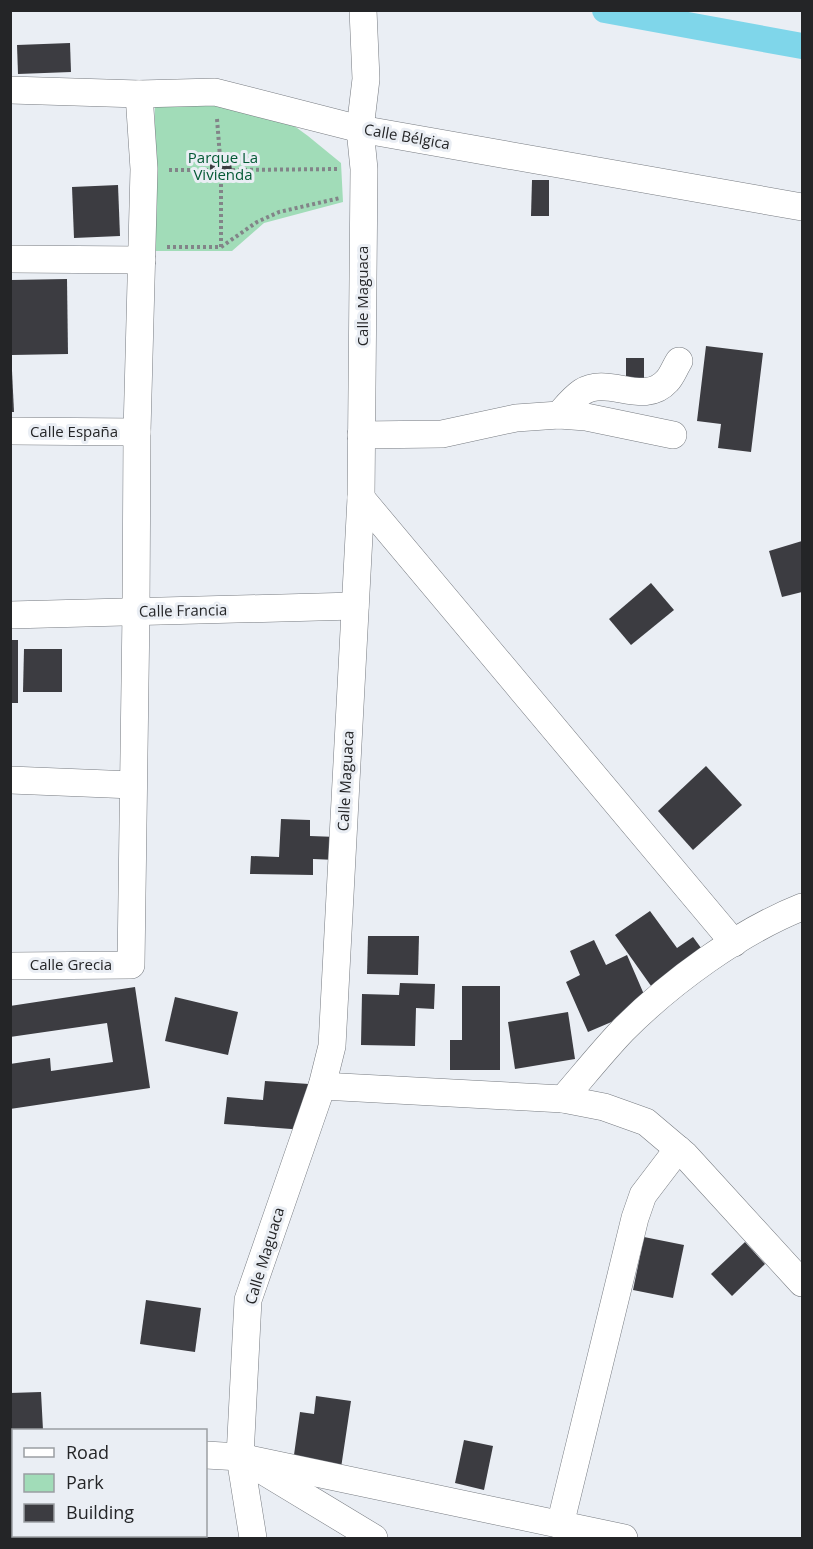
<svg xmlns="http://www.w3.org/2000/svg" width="813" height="1549" viewBox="0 0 813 1549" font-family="'Open Sans',sans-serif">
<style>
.green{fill:#a1dcb8}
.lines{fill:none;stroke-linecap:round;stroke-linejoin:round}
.canal{stroke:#7fd6ea;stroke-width:26}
.building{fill:#3c3c41}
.minor-casing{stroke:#777b81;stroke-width:28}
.path{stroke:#828488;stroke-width:4;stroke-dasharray:3 3;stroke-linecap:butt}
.minor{stroke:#fff;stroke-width:27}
.labels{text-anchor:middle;stroke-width:6;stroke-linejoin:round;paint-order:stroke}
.street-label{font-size:15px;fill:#242527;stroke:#eaeef4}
.park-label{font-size:15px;fill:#045935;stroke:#eaeef4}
</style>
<rect width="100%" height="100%" fill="#eaeef4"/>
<polygon class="green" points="155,92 275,112 308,136 341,163 343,202 264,223 232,251 153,251"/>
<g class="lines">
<polyline class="canal" points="605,10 802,46"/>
</g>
<g class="building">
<polygon points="70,43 71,72 18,74 17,45"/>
<polygon points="220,157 231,163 233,177 221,182 211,179 210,170 210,164"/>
<polygon points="532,180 549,180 549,216 531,216"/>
<polygon points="118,185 120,236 74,238 72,187"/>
<polygon points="67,279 68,354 12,355 11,280"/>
<polygon points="706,346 763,353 751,452 718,448 721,424 697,421"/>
<rect x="626" y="358" width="18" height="29"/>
<polygon points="10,371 12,371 14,412 10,412"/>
<polygon points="802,541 802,592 782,597 769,551"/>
<polygon points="651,583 674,610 631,645 609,619"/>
<rect x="10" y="640" width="8" height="63"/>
<polygon points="24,649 62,649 62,692 23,692"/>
<polygon points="706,766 742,805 693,850 658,811"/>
<polygon points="281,819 310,820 310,836 337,837 336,860 313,859 313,875 250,874 251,856 279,857"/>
<polygon points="650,911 677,948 693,937 707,956 656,993 615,935"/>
<polygon points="368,936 419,936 418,975 367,974"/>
<polygon points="594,940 606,965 627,955 649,1006 588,1032 566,982 580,975 570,951"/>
<polygon points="400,983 435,984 434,1009 416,1008 415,1046 361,1045 362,994 399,995"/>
<polygon points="462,986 500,986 500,1070 450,1070 450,1040 462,1040"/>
<polygon points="135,987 150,1088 10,1109 10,1064 50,1058 51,1071 113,1062 107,1023 10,1037 10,1006"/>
<polygon points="175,997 238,1012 228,1055 165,1041"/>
<polygon points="568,1012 575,1059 515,1069 508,1022"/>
<polygon points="265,1081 309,1084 305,1130 224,1124 227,1097 263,1100"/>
<polygon points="644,1237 684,1245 673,1298 633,1290"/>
<polygon points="745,1242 765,1264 732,1296 711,1274"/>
<polygon points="146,1300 201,1308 195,1352 140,1344"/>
<polygon points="41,1392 43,1430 14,1430 10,1440 10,1393"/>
<polygon points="316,1396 351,1401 341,1468 293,1462 300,1412 314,1414"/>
<polygon points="464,1440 493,1446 484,1490 455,1483"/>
</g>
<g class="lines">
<g class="minor-casing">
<g id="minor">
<polyline points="10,90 139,94 215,92 360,129 802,207"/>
<polyline points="10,259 142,260"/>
<path d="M 559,415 C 566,407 573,398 582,392 C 608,375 644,407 667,381 C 672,376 675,367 679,361"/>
<polyline points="10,431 137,432"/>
<polyline points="361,435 442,434 516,418 559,415 586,417 673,435"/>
<polyline points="361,498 734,943"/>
<polyline points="10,615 355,606"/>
<polyline points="10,780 133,785"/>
<polyline points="10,966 131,965 136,612 137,432 144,169 139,94"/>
<polyline points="322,1086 563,1099 604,1107 646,1122 685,1155 802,1283"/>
<path d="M 563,1099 C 583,1076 602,1052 623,1030 C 671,982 739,932 802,907"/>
<polyline points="10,1443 14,1443"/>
<polyline points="206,1455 240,1457 374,1538"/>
<polyline points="240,1457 624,1538"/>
<polyline points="560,1525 635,1218 643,1195 678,1149"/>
<polyline points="253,1538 240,1457 248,1300 322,1086 332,1046 361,498 364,169 360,129 366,79 363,10"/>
</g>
</g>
<g class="path">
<polyline points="217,119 220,157"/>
<polyline points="169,170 210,170"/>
<polyline points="232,170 339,169"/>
<polyline points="167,247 221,247 257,222 279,212 340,198"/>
<polyline points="221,247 221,182"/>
</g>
<use href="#minor" class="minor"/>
</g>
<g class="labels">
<g class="street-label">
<text transform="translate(407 137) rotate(10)" y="5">Calle Bélgica</text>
<text transform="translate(363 296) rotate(-90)" y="5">Calle Maguaca</text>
<text x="74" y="437">Calle España</text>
<text transform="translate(183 611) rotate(-1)" y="5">Calle Francia</text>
<text transform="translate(346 781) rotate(-87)" y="5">Calle Maguaca</text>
<text x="71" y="970">Calle Grecia</text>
<text transform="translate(265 1256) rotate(-73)" y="5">Calle Maguaca</text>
</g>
<g class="park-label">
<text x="223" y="163">Parque La<tspan x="223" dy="17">Vivienda</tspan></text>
</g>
</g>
<rect width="813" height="1549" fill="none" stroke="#242527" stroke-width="24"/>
<rect x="12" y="1429" width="195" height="108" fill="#eaeef4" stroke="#9b9ea2" stroke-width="1.5"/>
<rect x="24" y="1448" width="30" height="9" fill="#ffffff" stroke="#9b9ea2" stroke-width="1.5"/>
<text x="66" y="1459" font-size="18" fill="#242527">Road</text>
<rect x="24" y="1474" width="30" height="18" fill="#a1dcb8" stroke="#9b9ea2" stroke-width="1.5"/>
<text x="66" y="1489" font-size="18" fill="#242527">Park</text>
<rect x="24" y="1504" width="30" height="18" fill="#3c3c41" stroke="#9b9ea2" stroke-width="1.5"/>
<text x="66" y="1519" font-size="18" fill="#242527">Building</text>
</svg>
